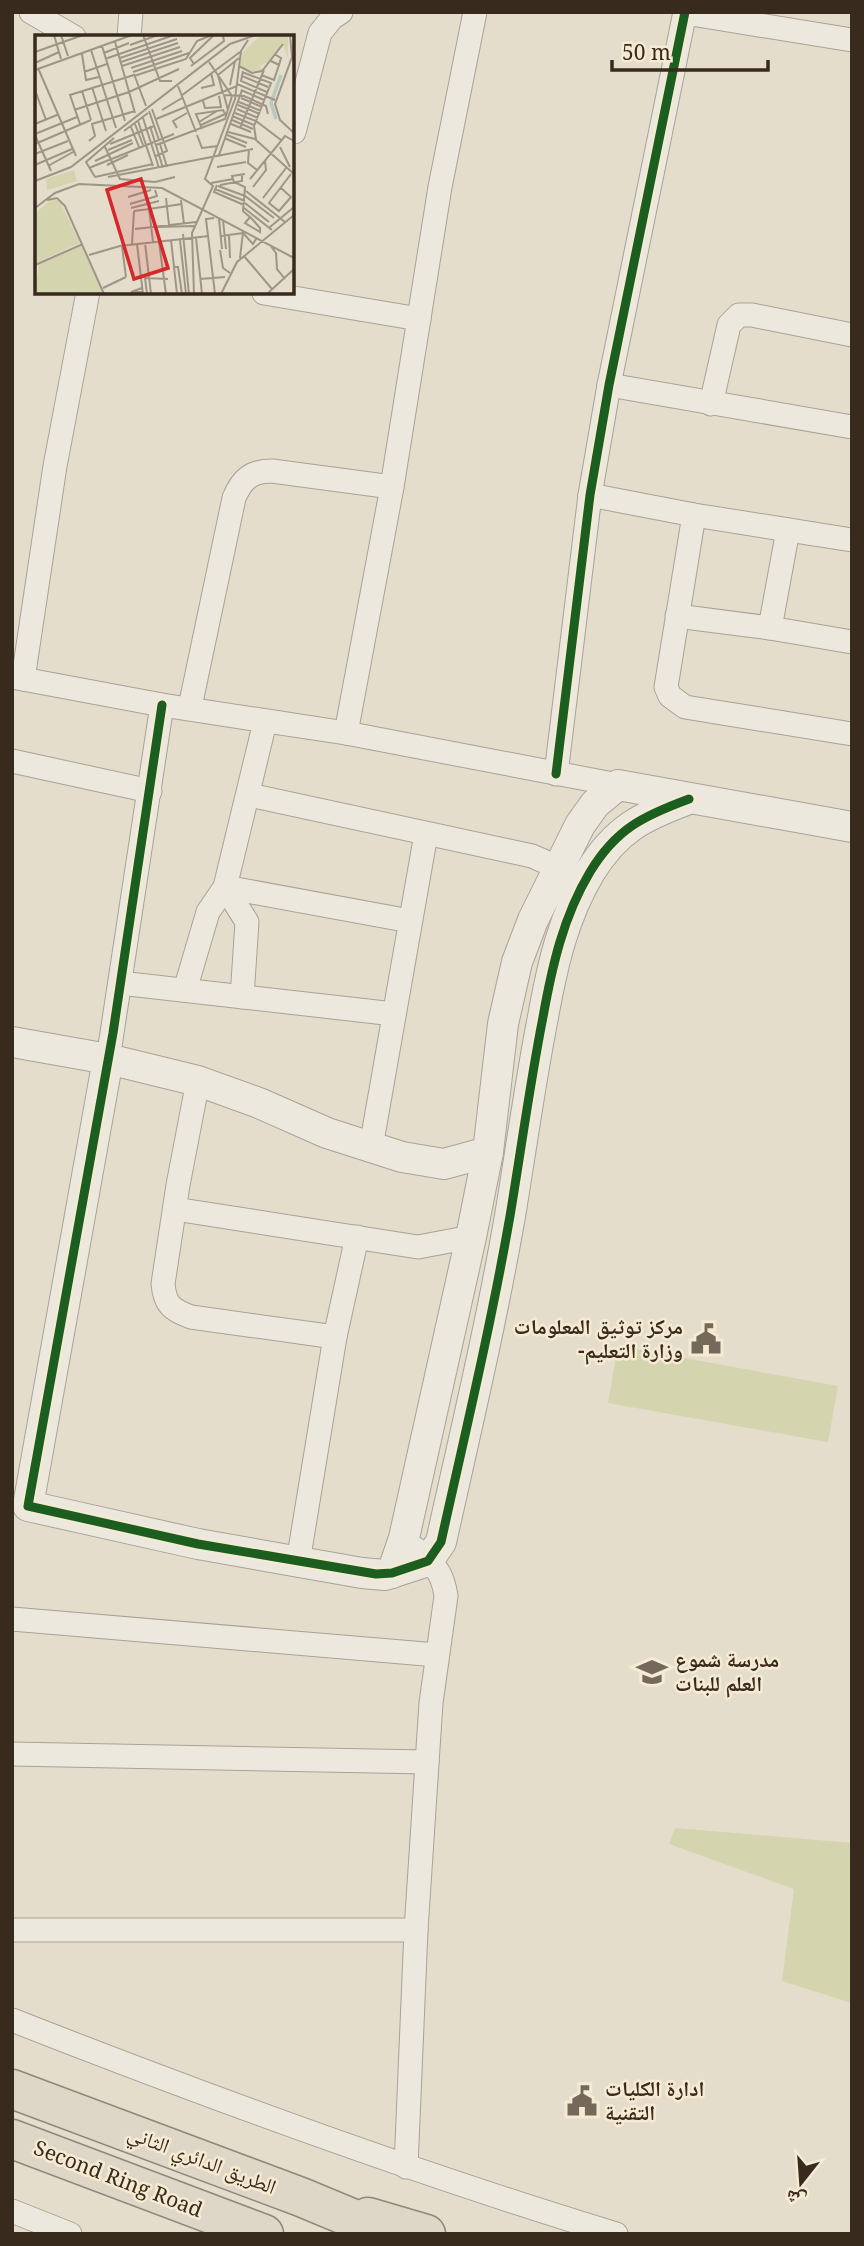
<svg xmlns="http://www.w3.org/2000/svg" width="864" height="2246" viewBox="0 0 864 2246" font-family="'Noto Serif','Noto Naskh Arabic',serif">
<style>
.green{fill:#d4d4ae}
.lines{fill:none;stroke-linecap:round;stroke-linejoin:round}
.minor-casing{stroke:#a9a296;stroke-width:25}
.tertiary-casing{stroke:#a9a296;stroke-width:32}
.trunk-casing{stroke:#8f877c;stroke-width:41}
.minor{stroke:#ece8de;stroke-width:23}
.tertiary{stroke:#ece8de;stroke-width:30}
.trunk{stroke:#ded6c6;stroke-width:38}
.cycleway-casing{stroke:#f6ebd2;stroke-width:13}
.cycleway{stroke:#1b5e20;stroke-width:9}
.labels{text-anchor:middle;stroke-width:5;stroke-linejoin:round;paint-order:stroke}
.poi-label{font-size:21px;font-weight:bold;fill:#382a1d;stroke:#f6ebd2;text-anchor:start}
.street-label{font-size:21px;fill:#382a1d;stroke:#f6ebd2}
.inset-river{fill:none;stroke:#b8c9be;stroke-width:3.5}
.inset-road{fill:none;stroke:#9f9586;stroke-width:2}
.view{fill:#d62828;fill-opacity:0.15;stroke:#d62828;stroke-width:3.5}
.inset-edge{fill:none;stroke:#382a1d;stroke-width:3.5}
</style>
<rect width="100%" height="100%" fill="#e4ddcc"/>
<g class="green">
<polygon points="618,1346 838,1386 828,1442 608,1403"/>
<polygon points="675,1828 852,1843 852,2003 782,1981 794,1889 669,1844"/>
</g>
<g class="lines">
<g class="minor-casing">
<g id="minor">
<polyline points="31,12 74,37"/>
<polyline points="685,13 852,40"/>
<polyline points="129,37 131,12"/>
<polyline points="294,132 320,33 332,18 341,12"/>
<polyline points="264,293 419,319"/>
<polyline points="609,385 852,427"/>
<polyline points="711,404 729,325 739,315 752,315 852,335"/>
<polyline points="590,495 694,515 852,540"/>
<polyline points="694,515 666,687 670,696 685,707 852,734"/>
<polyline points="677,616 770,628 852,642"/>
<polyline points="770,628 788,530"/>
<polyline points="12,677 162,705 346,733 618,785"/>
<polyline points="23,679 55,466 88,292"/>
<path d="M 190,707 L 234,498 C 242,479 251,471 272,471 L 392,487"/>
<polyline points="346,733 392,487 440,187 475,12"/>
<polyline points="12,761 150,791"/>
<polyline points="556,774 590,495 609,385 685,12"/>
<polyline points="249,795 532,856 548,863 567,880"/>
<polyline points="225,887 410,921"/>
<polyline points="225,887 247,922 242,997"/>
<polyline points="120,983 394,1014"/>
<polyline points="185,990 208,912 225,887 265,722"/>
<polyline points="108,1059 162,705"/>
<path d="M 198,1081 L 178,1185 L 163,1284 C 165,1305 172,1310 191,1317 L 335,1337"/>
<polyline points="371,1147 426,834"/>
<polyline points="175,1209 418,1247 471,1237"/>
<polyline points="298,1562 335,1337 357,1237"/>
<polyline points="12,1619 437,1655"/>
<polyline points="12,1754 427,1762"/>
<polyline points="12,1930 416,1930"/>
<path d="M 12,2020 C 211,2098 412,2172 616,2234"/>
<path d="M 406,2167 L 416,1930 L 431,1703 L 446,1596 C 442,1570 435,1567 416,1549"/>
<polyline points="12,2211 70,2234"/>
</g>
</g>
<g class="tertiary-casing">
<g id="tertiary">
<polyline points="12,1042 108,1059 198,1081 259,1103 327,1133 402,1157 444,1164 488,1152"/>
<path d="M 108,1059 L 28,1506 L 198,1544 L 362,1573 L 385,1575 L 428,1561 L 441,1542 C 465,1434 491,1325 510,1216 C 521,1150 530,1083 543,1017 C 552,967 563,917 590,872 C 616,829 643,816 689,799"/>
<polyline points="392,1573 404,1538 471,1237 488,1152 503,1024 517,962 533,920 580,825 595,804 618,785 852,827"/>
</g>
</g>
<g class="trunk-casing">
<g id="trunk">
<polyline points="12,2089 301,2197 390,2234"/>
<polyline points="12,2139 264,2234"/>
<polyline points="368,2217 426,2234"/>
</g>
</g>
<use href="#minor" class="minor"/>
<use href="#tertiary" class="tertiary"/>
<use href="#trunk" class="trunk"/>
<g class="cycleway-casing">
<g id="cycleway">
<path d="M 162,705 L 113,1033 L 28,1506 L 198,1544 L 376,1574 L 392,1573 L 428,1561 L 441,1542 C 465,1434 491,1325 510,1216 C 521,1150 530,1083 543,1017 C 552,967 563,917 590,872 C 616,829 643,816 689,799"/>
<polyline points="556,774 590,495 609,385 685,12"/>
</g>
</g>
<use href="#cycleway" class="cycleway"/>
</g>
<defs>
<g id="civic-bare" transform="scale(2.415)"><path d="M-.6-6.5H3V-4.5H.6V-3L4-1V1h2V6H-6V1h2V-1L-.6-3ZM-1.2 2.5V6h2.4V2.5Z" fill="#74695a" stroke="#f6ebd2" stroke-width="2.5" paint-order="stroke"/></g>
<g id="school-bare" transform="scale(2.415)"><path d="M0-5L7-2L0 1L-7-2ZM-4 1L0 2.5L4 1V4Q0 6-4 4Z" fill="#74695a" stroke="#f6ebd2" stroke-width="2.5" paint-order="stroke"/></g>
</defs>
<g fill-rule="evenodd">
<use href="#civic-bare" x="706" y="1339"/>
<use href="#school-bare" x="652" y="1672"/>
<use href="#civic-bare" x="582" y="2101"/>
</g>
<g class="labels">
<g class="poi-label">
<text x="683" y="1334" text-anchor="end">مركز توثيق المعلومات<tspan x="683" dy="24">-وزارة التعليم</tspan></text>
<text x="675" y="1667">مدرسة شموع<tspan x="675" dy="24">العلم للبنات</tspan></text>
<text x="605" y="2096">ادارة الكليات<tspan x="605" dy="24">التقنية</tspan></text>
</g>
<g class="street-label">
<text transform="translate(202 2160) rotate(21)" y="7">الطريق الدائري الثاني</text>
<text transform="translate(118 2179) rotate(21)" y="7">Second Ring Road</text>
</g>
</g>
<g transform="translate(35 35)">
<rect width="259" height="259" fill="#e4ddcc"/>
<path d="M 226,0 L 253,0 L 253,23 L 248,9 L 235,26 L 224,31 L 228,35 L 218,38 L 205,31 L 207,18 ZM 39,135 L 42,146 L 12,155 L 11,144 ZM 17,164 L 24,165 L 45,208 L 0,228 L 0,178 ZM 47,211 L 68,259 L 0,259 L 4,229 Z" fill="#d4d4ae"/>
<path class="inset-river" d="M 241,84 L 236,68 L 246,40"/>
<path class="inset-road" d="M 19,0 L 26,24M 26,0 L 33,21M 108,0 L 125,46 L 137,46M 255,0 L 257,22 L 240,69 L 245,85 L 259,98M 80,7 L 100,78M 95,10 L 123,0M 67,11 L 90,86M 56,15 L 81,93M 0,17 L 48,0M 69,18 L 94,8M 47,19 L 51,45 L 64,42M 85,23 L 142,4M 70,24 L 139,0M 236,26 L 244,30 L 246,23 L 239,19M 86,27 L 143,8M 0,28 L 24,17M 159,29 L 155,23 L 179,0M 87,31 L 145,12M 156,31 L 189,6 L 188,0M 204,31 L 217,38 L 227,36 L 248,9M 3,33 L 41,121M 96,33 L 147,16M 0,35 L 97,0M 208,36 L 206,46 L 232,57M 49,37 L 72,29M 98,37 L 154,18M 207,37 L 236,48 L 219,91 L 221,105 L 259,139M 99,39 L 111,71M 226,40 L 239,45 L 244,30M 99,41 L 151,24 L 162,6 L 177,0M 207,41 L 233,52M 202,49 L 240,65M 195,50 L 200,26M 143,51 L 161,97M 57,52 L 71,96M 166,53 L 179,50 L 176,38M 0,55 L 11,85M 206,55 L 229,65M 47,56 L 56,85M 188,59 L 183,40 L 204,23M 146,61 L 205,17M 206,63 L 227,72M 168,66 L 170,73 L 186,72 L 184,61M 204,67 L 226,76M 203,70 L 225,79M 117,74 L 132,116 L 121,121M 202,74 L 223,83M 39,75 L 94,57 L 144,34M 127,75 L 147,63M 193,75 L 189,60 L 209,61 L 231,71 L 233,79M 114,76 L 124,105M 200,78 L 221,86M 197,81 L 219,90M 108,83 L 124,133M 121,84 L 202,51M 197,85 L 218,94M 103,86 L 118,131M 221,86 L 246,105M 164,87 L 182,76M 0,89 L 22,80M 45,89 L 35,60 L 99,40M 100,89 L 108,110M 196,89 L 216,97M 166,90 L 190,79M 115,91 L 128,133M 96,92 L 104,112M 142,93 L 138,86 L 152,78M 205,93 L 229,35M 167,94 L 161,79 L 188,75 L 191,80M 89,96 L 113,78M 193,97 L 220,104M 0,99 L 42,82M 0,100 L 16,136M 162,100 L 167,113 L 183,111M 192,100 L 212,108M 189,103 L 211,112M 54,106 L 60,101 L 57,89 L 100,76M 0,109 L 56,85M 75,109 L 119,91M 125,109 L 132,132M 121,110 L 190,84 L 197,61 L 174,27M 70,112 L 85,144 L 120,147 L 140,142M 245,112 L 255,132M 214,114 L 213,128 L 222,135M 73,115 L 97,105M 0,119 L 33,106M 184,120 L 207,55M 60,126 L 98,108M 0,130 L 37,114M 72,130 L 93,120M 13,131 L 38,117M 182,132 L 211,127M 54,133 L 139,99M 210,139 L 197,141 L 199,147 L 210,152 L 208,176 L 209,177 L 215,182 L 218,185 L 225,193 L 225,197 L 210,188 L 215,182M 60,142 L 51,127 L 79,103M 60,142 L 118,129M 73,142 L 218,114M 215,144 L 250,101 L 259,106M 0,146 L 36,132 L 195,9 L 221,0M 176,148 L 198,144M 182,150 L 179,157 L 209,170M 185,150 L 207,146 L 207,139M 183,151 L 210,161 L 239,183M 218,152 L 231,135 L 230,126M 246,153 L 256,162 L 244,176 L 234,168 L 256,139M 180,154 L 210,166M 211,156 L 250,187M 93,162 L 116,155M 131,163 L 134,190M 228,163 L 251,133M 12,165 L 22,163 L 30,171 L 69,259M 146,165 L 149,189M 210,168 L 234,187M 95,169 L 122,161 L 120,155M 0,173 L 20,158 L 44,149 L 127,153 L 259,223M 96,173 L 124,166M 209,173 L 237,195M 114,174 L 147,169M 99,176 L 114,174 L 118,207M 179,183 L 171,184 L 180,259M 184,184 L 187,214M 188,185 L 191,214M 122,192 L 159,191M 235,192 L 259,172M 100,194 L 161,187M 148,199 L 154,259M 194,200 L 195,223M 186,201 L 208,198 L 218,209 L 221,204M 161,203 L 167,259M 136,205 L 142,259M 145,205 L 151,259M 124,207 L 131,259M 110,208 L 116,259M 97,209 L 99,176M 102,209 L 108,259M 235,210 L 241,218 L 242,234 L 250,244M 87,211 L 91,242M 185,215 L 188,233 L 195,238M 54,220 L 85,211 L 174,201M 209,221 L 237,254M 205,223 L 208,197M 0,230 L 48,209M 140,232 L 143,232 L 147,259M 165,244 L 190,242M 68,253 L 91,242M 107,253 L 96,257 L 108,257M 112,259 L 110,243 L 133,244M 159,259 L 157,198 L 178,151 L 170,144 L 200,64 L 206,16 L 213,5M 186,259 L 202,227 L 259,180M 232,259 L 259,234"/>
<path class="view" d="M 106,144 L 133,233 L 99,244 L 72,155 Z"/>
<rect width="259" height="259" class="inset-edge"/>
</g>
<rect width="864" height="2246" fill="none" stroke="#382a1d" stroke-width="28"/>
<g transform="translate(801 2183) rotate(197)" stroke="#f6ebd2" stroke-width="5" paint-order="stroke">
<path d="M0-5L12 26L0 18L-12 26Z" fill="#382a1d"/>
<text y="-10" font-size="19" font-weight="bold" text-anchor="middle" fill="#382a1d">ش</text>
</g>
<path d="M612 60v10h156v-10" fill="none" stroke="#382a1d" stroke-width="3.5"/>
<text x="622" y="60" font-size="21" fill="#382a1d" stroke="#f6ebd2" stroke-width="5" paint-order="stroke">50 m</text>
</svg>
